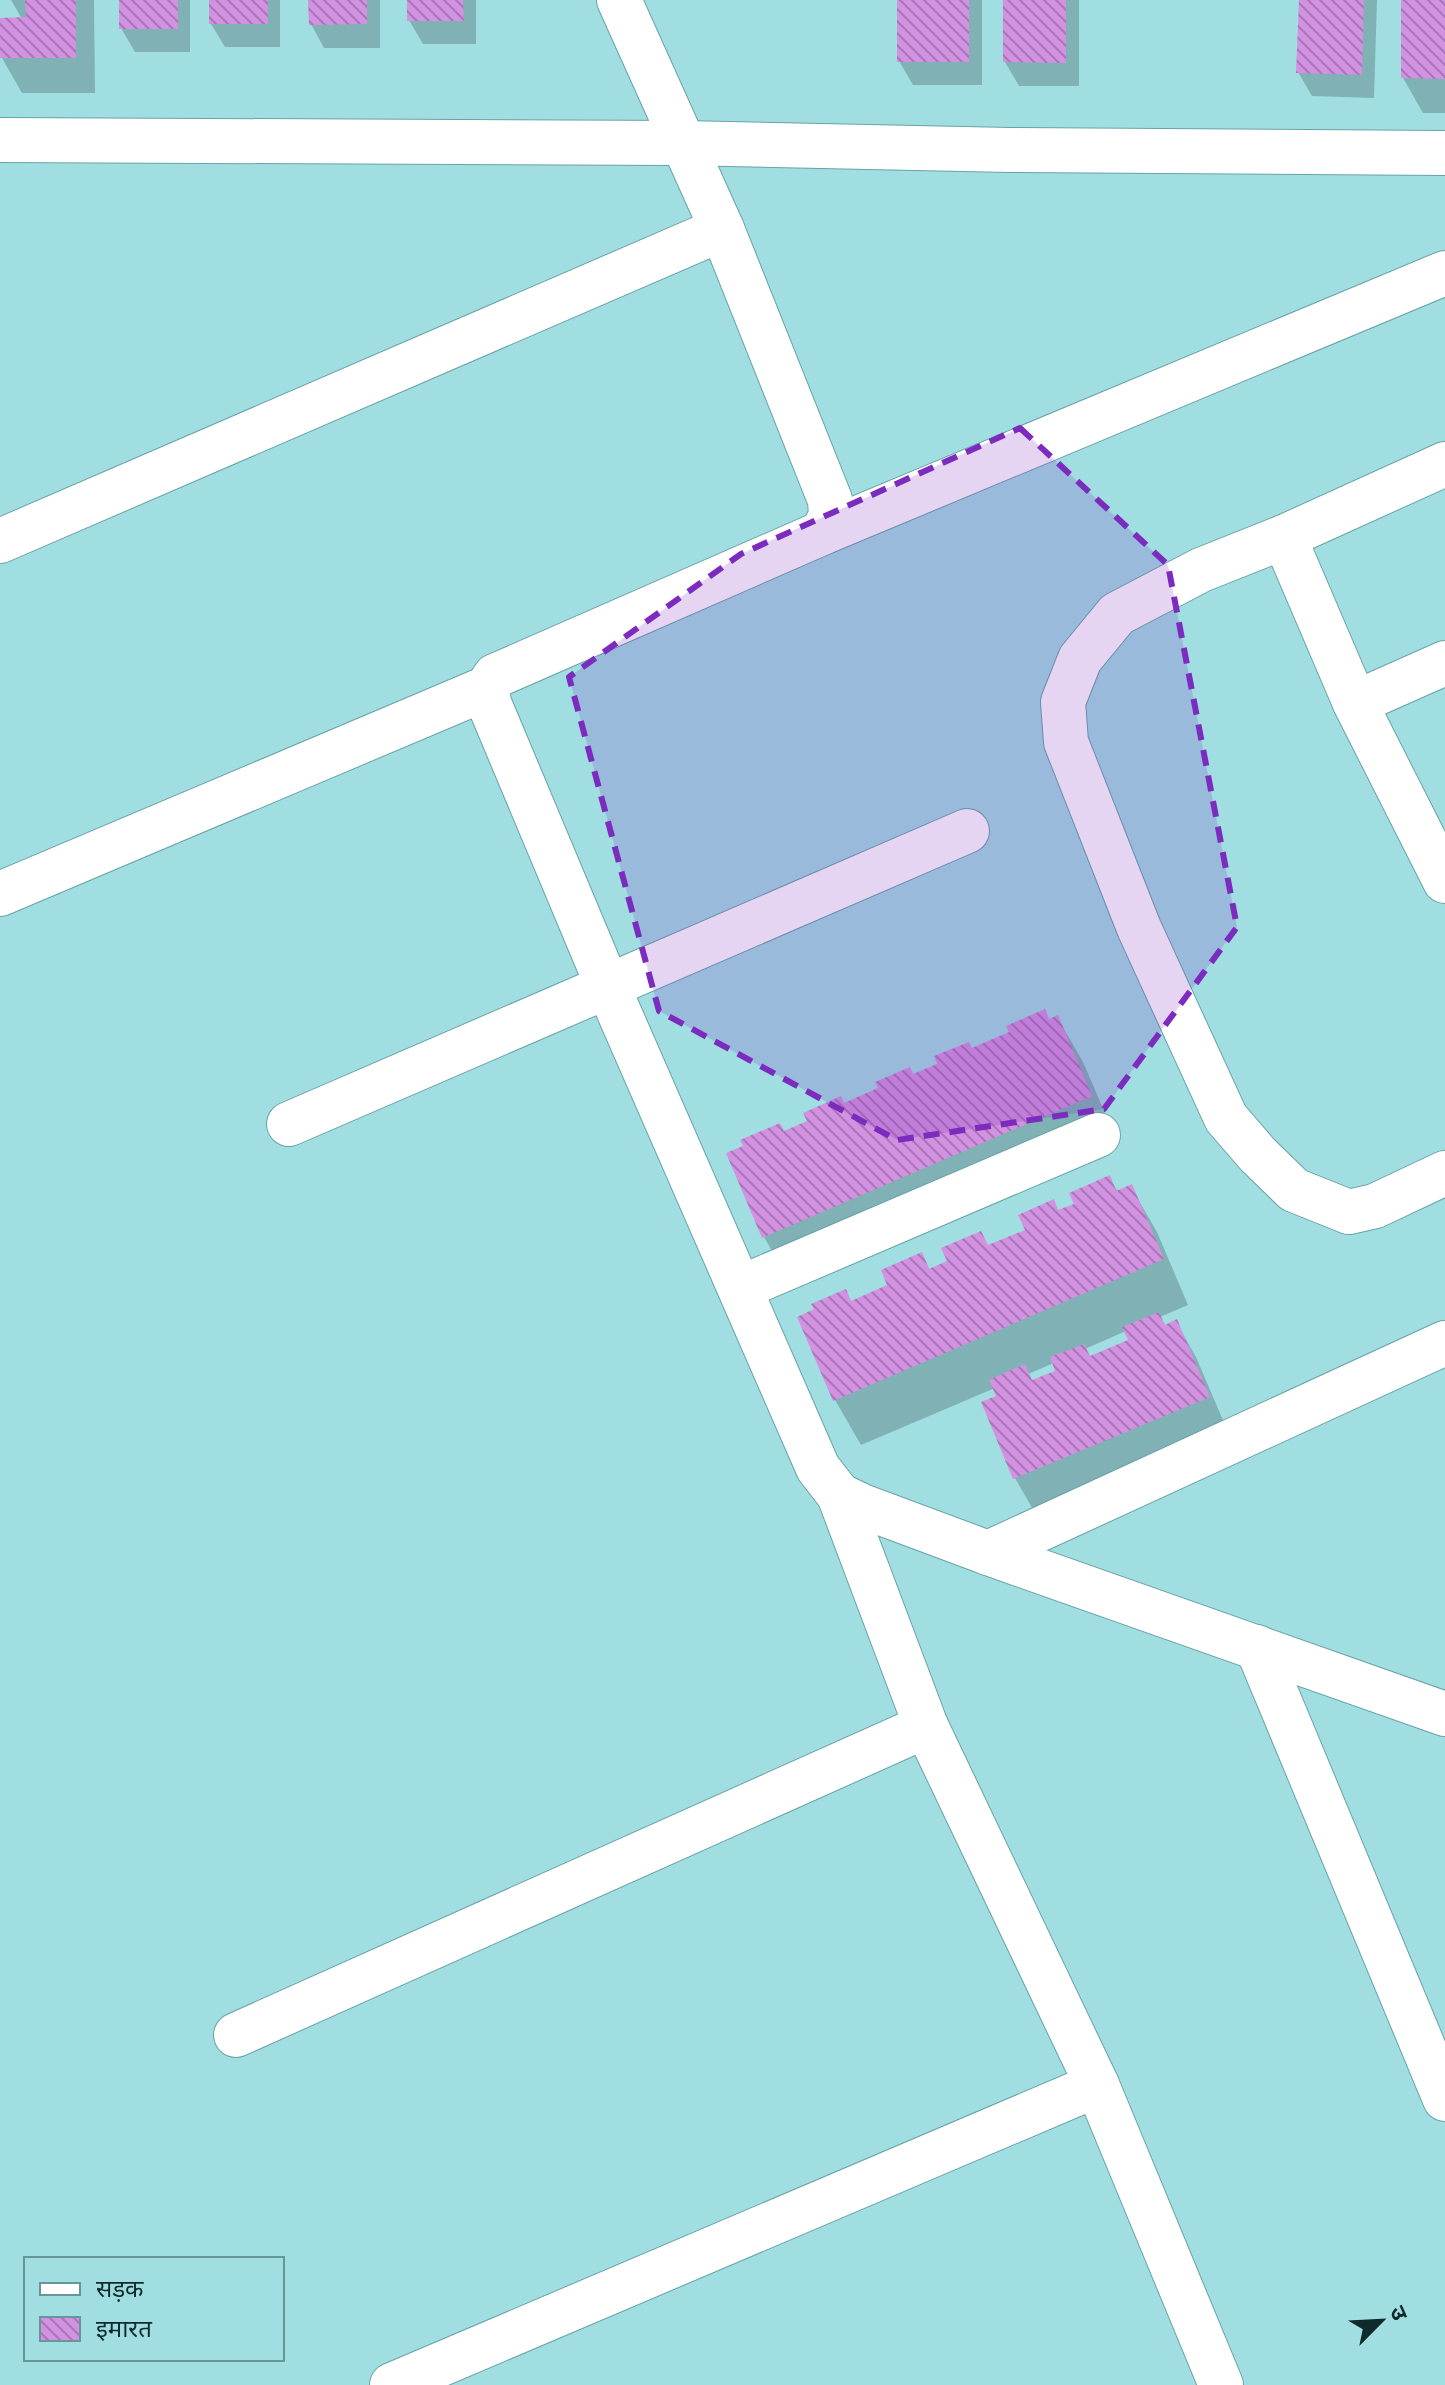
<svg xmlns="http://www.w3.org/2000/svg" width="1445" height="2385" viewBox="0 0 1445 2385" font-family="Ubuntu,'Noto Sans Devanagari',sans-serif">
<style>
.shadow{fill:#0003;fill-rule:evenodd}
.building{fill:url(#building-back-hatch)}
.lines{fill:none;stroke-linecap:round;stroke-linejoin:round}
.street-casing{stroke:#68a3a6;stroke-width:46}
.street{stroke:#fff;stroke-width:44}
.marked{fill:#7b2cbf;fill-opacity:0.2;stroke:#7b2cbf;stroke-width:6;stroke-dasharray:16 10;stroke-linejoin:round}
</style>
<defs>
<pattern id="building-back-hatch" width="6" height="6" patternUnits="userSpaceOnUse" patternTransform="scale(2)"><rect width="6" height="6" fill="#d291e1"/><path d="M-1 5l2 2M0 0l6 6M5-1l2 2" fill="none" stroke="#a976b7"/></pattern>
</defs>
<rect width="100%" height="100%" fill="#a1dee1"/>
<g class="shadow">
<polygon points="11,0 94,0 95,93 22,93 2,58 22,19"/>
<polygon points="121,0 190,0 190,52 135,52 121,28"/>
<polygon points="211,0 280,0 280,47 225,47 211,24"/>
<polygon points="310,0 380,0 380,48 324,48 311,24"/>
<polygon points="409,0 476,0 476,44 423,44 409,20"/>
<polygon points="899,0 982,0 982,85 913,85 899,61"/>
<polygon points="1005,0 1079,0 1079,86 1019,86 1005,62"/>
<polygon points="1301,0 1377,0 1374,98 1312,96 1298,72"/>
<polygon points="1403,0 1445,0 1445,113 1423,113 1403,78"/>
<polygon points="1057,1017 1083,1062 1117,1141 790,1282 764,1237 783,1133 1012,1033"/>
<path d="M 1109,1177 L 1118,1192 L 1131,1187 L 1157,1232 L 1188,1305 L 1160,1317 L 1165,1327 L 1176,1322 L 1196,1357 L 1228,1432 L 1035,1513 L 1015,1478 L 984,1403 L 999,1397 L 995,1388 L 861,1445 L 835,1400 L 800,1318 L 852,1303 L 890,1286 L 921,1254 L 930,1270 L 1027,1231 L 1053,1202 L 1059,1212 L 1076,1205 ZM 1126,1331 L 1130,1341 L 1090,1358 L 1085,1349 ZM 1054,1363 L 1057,1372 L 1033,1382 L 1028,1374 Z"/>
</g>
<g class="building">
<polygon points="25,0 76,0 76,58 0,58 0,18 26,17"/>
<rect x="119" y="0" width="59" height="29"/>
<rect x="209" y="0" width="59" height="24"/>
<polygon points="308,0 367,0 367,24 309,25"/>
<polygon points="407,0 463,0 464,21 407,21"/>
<rect x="897" y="0" width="72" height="62"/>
<polygon points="1003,0 1066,0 1066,63 1003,62"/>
<polygon points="1299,0 1364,0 1362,75 1296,73"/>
<polygon points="1401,0 1445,0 1445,79 1401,78"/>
<polygon points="1045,1009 1049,1019 1058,1015 1092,1096 762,1238 726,1153 743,1146 740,1140 780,1123 784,1131 807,1121 803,1113 841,1096 844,1103 878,1088 875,1082 910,1067 913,1074 937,1064 934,1056 969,1042 972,1048 1009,1032 1006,1026"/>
<polygon points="1110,1175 1116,1191 1132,1184 1164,1259 833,1401 797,1317 814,1309 811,1304 846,1289 851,1301 887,1285 881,1270 922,1252 929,1269 947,1261 941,1248 981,1231 988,1245 1025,1230 1018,1215 1054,1199 1058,1210 1074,1204 1069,1193"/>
<polygon points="1159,1312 1165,1325 1177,1319 1210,1397 1013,1479 981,1402 996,1396 989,1380 1025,1364 1032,1380 1055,1371 1050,1357 1084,1344 1090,1356 1128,1340 1122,1327"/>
</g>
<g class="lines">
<g class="street-casing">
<g id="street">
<polyline points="619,0 722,229 830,500 831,516 822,533 495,676 487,688 489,703 608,987 818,1468 839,1495 862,1506 988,1553 1445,1714"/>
<polyline points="0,140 682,143 1010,150 1445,153"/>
<polyline points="1445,464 1284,537 1201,570 1117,614 1080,659 1063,702 1066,742 1139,928 1226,1118 1258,1155 1294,1190 1349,1212 1375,1206 1445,1173"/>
<polyline points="822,533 1445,273"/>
<polyline points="1284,537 1355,703 1445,881"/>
<polyline points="0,541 722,229"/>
<polyline points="1355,703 1445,663"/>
<polyline points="0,894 487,688"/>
<polyline points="289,1124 967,831"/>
<polyline points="740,1288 1098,1135"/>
<polyline points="839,1495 926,1726 1097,2085 1221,2385"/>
<polyline points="988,1553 1445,1343"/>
<polyline points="1257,1647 1445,2099"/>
<polyline points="236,2035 926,1726"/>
<polyline points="392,2385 1097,2085"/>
</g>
</g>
<use href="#street" class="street"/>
</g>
<path class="marked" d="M 1020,428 L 1168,565 L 1237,927 L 1104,1109 L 897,1140 L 659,1011 L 569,677 L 741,554 Z"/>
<rect x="24" y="2257" width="260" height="104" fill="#a1dee1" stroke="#679698" stroke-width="2"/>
<rect x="40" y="2283" width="40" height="12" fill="#ffffff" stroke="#679698" stroke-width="2"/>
<text x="96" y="2297" font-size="24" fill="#10292a">सड़क</text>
<rect x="40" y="2317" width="40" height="24" fill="url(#building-back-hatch)" stroke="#679698" stroke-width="2"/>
<text x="96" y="2337" font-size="24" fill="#10292a">इमारत</text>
<g transform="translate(1381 2321) rotate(66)" stroke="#a1dee1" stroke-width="6" paint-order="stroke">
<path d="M0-6L14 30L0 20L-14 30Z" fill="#10292a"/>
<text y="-12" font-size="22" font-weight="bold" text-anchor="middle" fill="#10292a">उ</text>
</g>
</svg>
